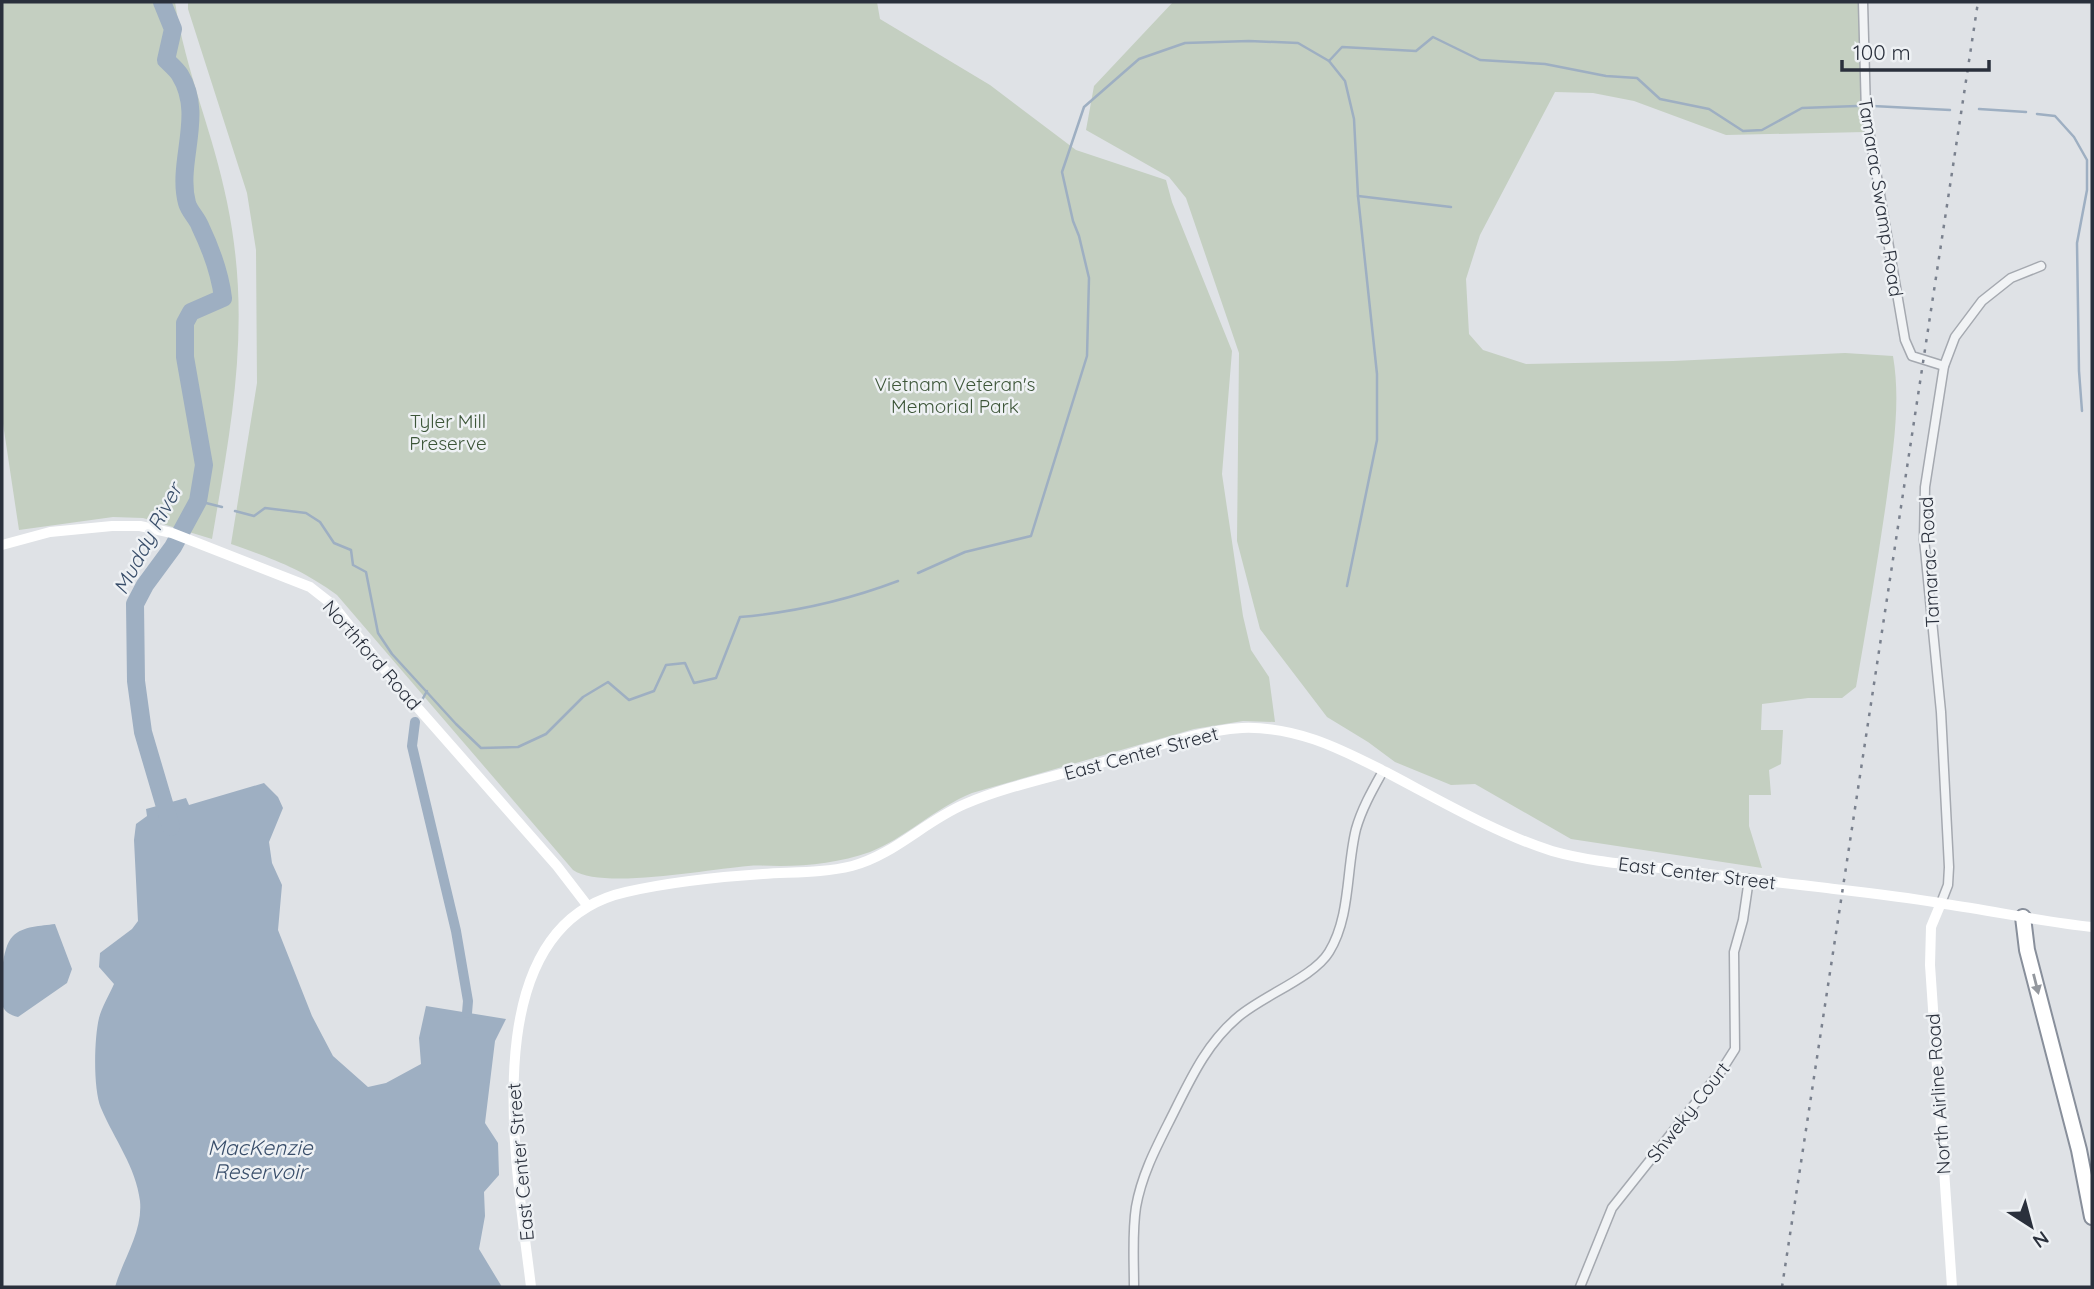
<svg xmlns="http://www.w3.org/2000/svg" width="2094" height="1289" viewBox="0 0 2094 1289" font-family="Quicksand,sans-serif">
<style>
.green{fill:#c4cfc1}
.water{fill:#9eafc2}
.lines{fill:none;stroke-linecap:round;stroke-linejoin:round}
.stream{stroke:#9eafc2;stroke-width:2.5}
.canal{stroke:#9eafc2;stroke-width:10}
.river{stroke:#9eafc2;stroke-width:18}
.street-casing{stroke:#a5a9b0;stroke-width:11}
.highway-casing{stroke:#888f9b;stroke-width:18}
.street{stroke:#f1f3f5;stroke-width:8}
.secondary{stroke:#fff;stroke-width:10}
.highway{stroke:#fff;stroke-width:14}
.rail{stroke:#7a818e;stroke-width:2.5;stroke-dasharray:3.5 7;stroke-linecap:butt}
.oneway{fill:#94989e}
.labels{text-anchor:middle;stroke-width:5;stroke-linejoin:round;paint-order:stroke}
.street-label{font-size:19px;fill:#2a303c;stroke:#eef1f4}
.park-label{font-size:19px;fill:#3d5639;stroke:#eef1f4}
.water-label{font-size:21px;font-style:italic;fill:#394e6a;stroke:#eef1f4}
</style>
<rect width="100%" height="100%" fill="#dfe2e6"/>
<g class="green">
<path d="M 2,2 L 175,2 C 185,70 214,135 227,202 C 252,322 232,421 212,539 L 143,518 L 113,517 L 19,530 L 2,417 Z"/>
<path d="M 188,2 L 877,2 L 880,19 L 990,85 L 1076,150 L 1166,180 L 1172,202 L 1232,351 L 1222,474 L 1243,616 L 1251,650 L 1269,677 L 1275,722 L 1243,721 L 1194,729 L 972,793 C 935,808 904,839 870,852 C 841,862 811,866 780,866 C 769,866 759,865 748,866 C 710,869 602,890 573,870 L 337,595 C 300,568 273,559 231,544 L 257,383 L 256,250 L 247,193 L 188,9 Z"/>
<path d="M 1173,2 L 1861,2 L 1865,132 L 1726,135 L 1634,101 L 1593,93 L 1555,92 L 1480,235 L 1466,279 L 1469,334 L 1483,350 L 1526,364 L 1673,361 L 1845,353 L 1893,356 C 1901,402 1893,450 1887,496 C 1878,560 1867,624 1856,687 L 1842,698 L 1808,698 L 1762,704 L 1761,730 L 1783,730 L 1781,764 L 1769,770 L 1771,795 L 1749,795 L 1749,826 L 1762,868 L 1571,839 L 1475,784 L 1451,785 L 1395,762 L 1368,742 L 1327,717 L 1260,629 L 1237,541 L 1239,353 L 1186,198 L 1169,177 L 1086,130 L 1094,86 Z"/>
</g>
<g class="water">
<path d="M 264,783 L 278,797 L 283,808 L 269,842 L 272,863 L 282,885 L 278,930 L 312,1016 L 333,1056 L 368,1087 L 386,1083 L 421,1064 L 419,1038 L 426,1006 L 506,1019 L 495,1041 L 485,1123 L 498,1143 L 499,1175 L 484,1192 L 485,1216 L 479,1249 L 502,1287 L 115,1287 C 123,1259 143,1232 140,1201 C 136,1167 114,1139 101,1108 C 93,1089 94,1039 99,1018 C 102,1007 109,995 114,984 L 99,967 L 100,953 L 132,929 L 138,921 L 134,840 L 136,824 L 147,816 L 146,809 L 186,798 L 189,805 Z"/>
<path d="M 55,924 L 72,969 L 67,983 L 18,1017 C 10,1015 4,1012 2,1004 C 0,989 1,947 13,936 C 23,926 41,926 55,924 Z"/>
</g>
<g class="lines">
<g class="stream">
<polyline points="1329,61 1345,81 1354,119 1358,196 1377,374 1377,440 1347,586"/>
<polyline points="1873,106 1950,110"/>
<polyline points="1979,109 2026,112"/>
<polyline points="2037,114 2055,116 2074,137 2087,160 2087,190 2077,243 2079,371 2082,411"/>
<polyline points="1358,196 1451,207"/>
<polyline points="198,501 222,507"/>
<path d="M 235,511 L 254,516 L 265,508 L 306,513 L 320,522 L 334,543 L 351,550 L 353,565 L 366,572 L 378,633 L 392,654 L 456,724 L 481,748 L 518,747 L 546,734 L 583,697 L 608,682 L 629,700 L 654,691 L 666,665 L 685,663 L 694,683 L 716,678 L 740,617 C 797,612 845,601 898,581"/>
<polyline points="918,573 965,552 1031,536 1087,356 1089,278 1079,236 1073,221 1062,172 1084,107 1139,59 1185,43 1249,41 1298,43 1329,61 1342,47 1416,51 1433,37 1480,60 1545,64 1606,76 1637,78 1660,99 1709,109 1743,131 1762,130 1802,108 1857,106"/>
<polyline points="422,700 427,691"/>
</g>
<polyline class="canal" points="415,722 412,746 456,931 468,1001 467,1013"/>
<path class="river" d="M 162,2 L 173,29 L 166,60 C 170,64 177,70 180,75 C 205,115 176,162 187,203 C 189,211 197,218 200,226 C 211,249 220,273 223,298 L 191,312 L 185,323 L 185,357 L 204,465 L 198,501 L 173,547 L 145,585 L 135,604 L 136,681 L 143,732 L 171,827"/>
<g class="street-casing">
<g id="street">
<polyline points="1863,2 1866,113 1905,340 1912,356 1944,366"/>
<polyline points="1941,903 1948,885 1949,867 1941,712 1924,539 1925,487 1944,366 1955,337 1982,301 2011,278 2041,266"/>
<path d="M 1134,1287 C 1134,1261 1132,1233 1136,1207 C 1142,1173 1158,1144 1173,1114 C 1191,1078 1207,1043 1238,1017 C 1262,996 1314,977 1329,952 C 1351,916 1346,869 1356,829 C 1362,808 1373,789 1383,771"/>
<polyline points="1580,1287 1612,1208 1721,1071 1735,1049 1734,952 1743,920 1749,879"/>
</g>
</g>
<g class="highway-casing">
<polyline id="highway" points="2023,917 2027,950 2079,1150 2092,1217"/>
</g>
<use href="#street" class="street"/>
<g class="secondary">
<polyline points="2,545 50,532 112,526 140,526 172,533 310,587 333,605 388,674 557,866 587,905"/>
<polyline points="1941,903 1931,927 1930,965 1952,1287"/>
<path d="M 531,1287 C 518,1174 469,927 626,892 C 670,882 717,877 763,874 C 793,872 823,873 852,866 C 894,855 925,821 965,804 C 1007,786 1053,777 1097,764 C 1144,751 1193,731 1242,728 C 1294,726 1337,747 1382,770 C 1434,797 1497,834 1552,851 C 1587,861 1624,864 1660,868 C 1716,875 1772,882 1827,888 C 1867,893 1906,897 1945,904 C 1994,911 2043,922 2092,927"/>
</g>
<use href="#highway" class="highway"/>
<polyline class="rail" points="1782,1287 1978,2"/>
</g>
<defs><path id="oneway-solid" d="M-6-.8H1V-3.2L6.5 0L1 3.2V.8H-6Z" transform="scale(1.75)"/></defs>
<use class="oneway" href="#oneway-solid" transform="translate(2036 984) rotate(76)"/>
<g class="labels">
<g class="street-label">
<text transform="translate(1881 197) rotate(81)" y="7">Tamarac Swamp Road</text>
<text transform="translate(1929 562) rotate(-93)" y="7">Tamarac Road</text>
<text transform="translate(372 655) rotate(49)" y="7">Northford Road</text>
<text transform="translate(1141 753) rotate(-15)" y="7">East Center Street</text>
<text transform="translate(1697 873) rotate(7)" y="7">East Center Street</text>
<text transform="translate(1938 1094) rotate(-94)" y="7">North Airline Road</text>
<text transform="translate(1688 1112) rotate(-52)" y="7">Shweky Court</text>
<text transform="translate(520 1162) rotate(-95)" y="7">East Center Street</text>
</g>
<g class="park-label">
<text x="955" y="391">Vietnam Veteran's<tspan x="955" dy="22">Memorial Park</tspan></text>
<text x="448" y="428">Tyler Mill<tspan x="448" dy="22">Preserve</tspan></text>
</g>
<g class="water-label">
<text transform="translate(148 539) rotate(-62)" y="7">Muddy River</text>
<text x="260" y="1155">MacKenzie<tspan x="260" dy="24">Reservoir</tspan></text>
</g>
</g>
<rect width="2094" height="1289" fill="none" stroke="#2a303c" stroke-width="7"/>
<g transform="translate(2031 1226) rotate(144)" stroke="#eef1f4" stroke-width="5" paint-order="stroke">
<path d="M0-5L12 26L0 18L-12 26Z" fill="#2a303c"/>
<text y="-10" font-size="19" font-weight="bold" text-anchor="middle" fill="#2a303c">N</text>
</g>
<path d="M1842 60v10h147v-10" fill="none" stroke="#2a303c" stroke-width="3.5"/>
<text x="1853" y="60" font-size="21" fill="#2a303c" stroke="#eef1f4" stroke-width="5" paint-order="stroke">100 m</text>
</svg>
